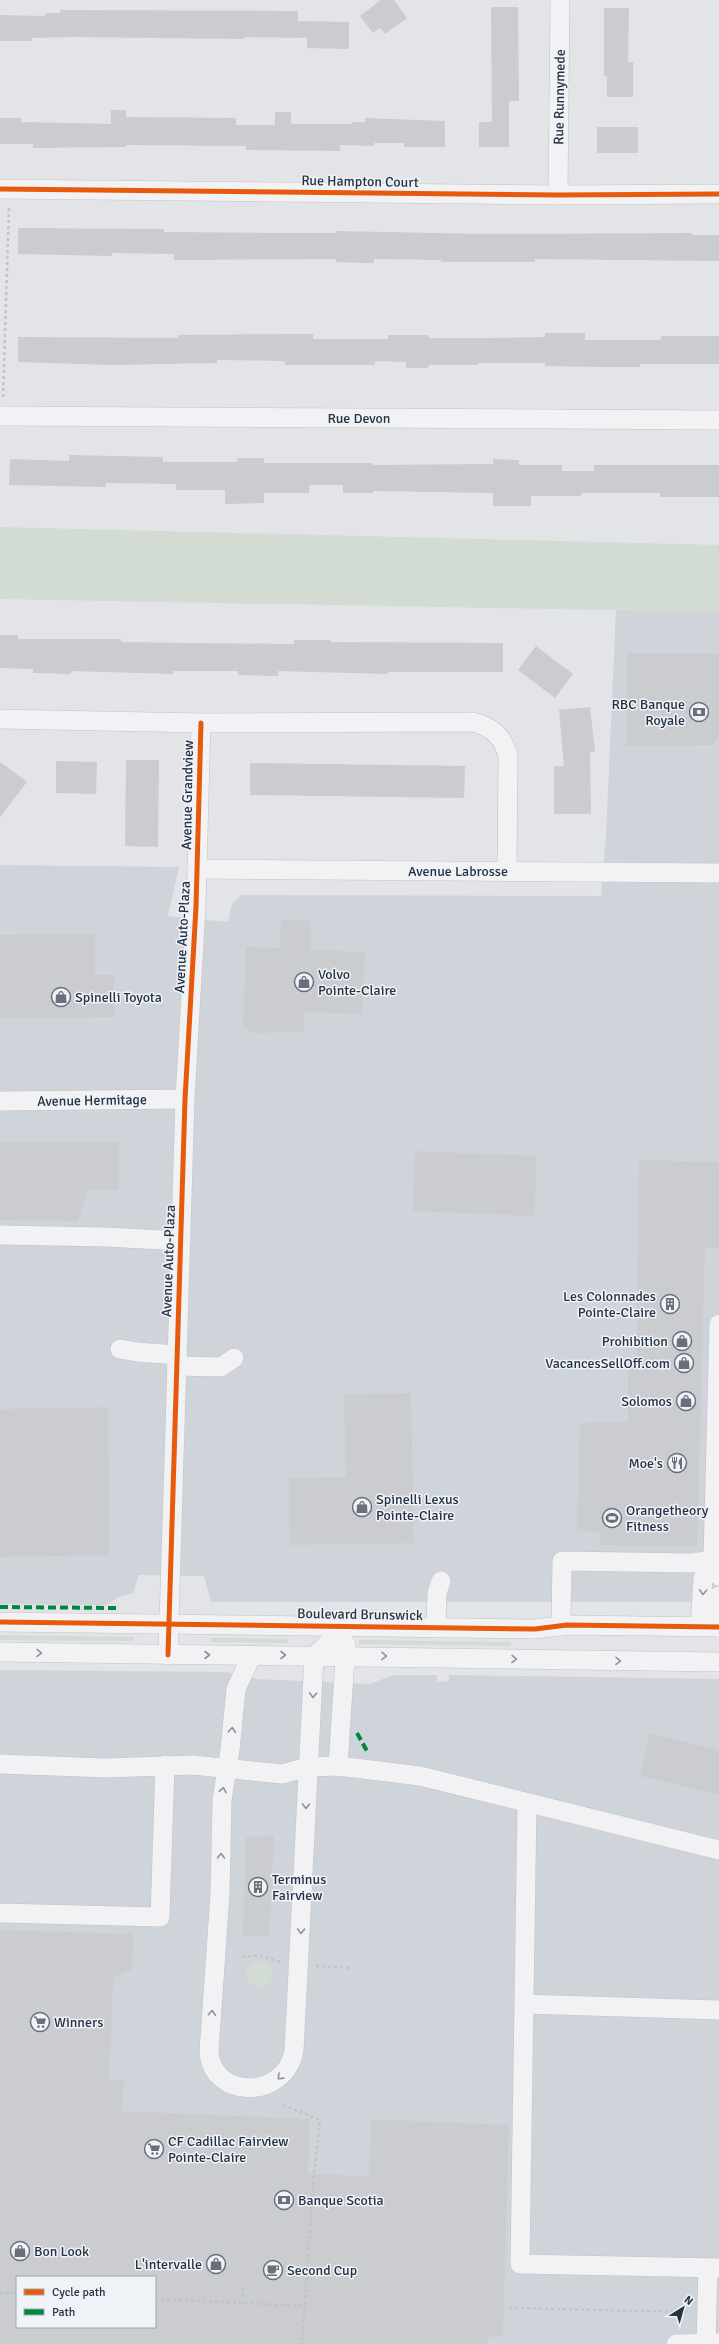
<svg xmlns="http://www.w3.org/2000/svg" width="719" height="2344" viewBox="0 0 719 2344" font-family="Signika,sans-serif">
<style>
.built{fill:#cfd4db;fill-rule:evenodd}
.green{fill:#d3dcd2}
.building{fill:#caccd0;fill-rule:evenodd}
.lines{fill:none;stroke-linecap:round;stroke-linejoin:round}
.minor-casing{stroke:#c0c2c5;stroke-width:20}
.path{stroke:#c0c3c8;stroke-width:2.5;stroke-dasharray:3 3;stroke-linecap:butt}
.minor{stroke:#f2f2f4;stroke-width:19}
.quiet{stroke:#00873e;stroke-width:4;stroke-dasharray:8 4;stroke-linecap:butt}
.cycleway-casing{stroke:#eff3f7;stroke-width:8}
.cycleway{stroke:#e8590c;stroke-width:5}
.oneway{stroke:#8c929c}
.labels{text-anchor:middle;stroke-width:3;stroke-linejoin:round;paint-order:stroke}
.street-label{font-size:14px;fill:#263243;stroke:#eff3f7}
.poi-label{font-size:14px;fill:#263243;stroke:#eff3f7;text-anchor:start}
</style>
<rect width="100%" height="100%" fill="#e2e4e7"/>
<g class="built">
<polygon points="616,609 719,611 719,1602 211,1602 204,1576 139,1575 133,1593 119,1597 106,1605 0,1604 0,865 179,867 168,916 228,922 232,904 241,895 601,896 606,836"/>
<path d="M 0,1670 L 226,1672 L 257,1679 L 370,1684 L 393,1675 L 437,1675 L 437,1682 L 449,1681 L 449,1675 L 719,1679 L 719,2344 L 0,2344 ZM 17,2277 L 155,2277 L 155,2327 L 17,2327 Z"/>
</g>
<g class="green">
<polygon points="0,527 719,545 719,612 0,599"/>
<polygon points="0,1635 134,1637 133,1641 0,1640"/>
<polygon points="211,1638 288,1639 288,1643 211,1642"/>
<polygon points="359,1640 511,1642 511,1646 359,1644"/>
<circle cx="259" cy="1974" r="13"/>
</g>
<g class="building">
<polygon points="381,0 394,0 407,18 385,34 380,28 373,33 360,16"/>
<polygon points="491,7 518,7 519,101 509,101 509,147 479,147 479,122 492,122"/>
<polygon points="604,8 629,8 628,62 633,62 633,97 607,97 607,76 604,76"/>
<polygon points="60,10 298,11 298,21 349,22 349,49 307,48 307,38 244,37 244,39 73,37 32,38 32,41 0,41 0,15 45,16 45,13 60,13"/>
<polygon points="111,110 126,110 126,117 236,118 236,125 275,125 275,112 291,112 291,124 352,124 352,122 365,122 365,118 445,121 445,147 404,147 404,143 374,143 374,146 340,145 340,151 246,150 246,146 126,145 126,147 33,148 33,144 0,144 0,118 21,118 21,122 111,124"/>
<rect x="597" y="127" width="41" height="26"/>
<polygon points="18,228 164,229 164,232 271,233 336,233 336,231 483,234 692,233 692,235 719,235 719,261 535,259 535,262 441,262 441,260 374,259 374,263 364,263 336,262 336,259 174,260 174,254 112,253 112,256 18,254"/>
<polygon points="545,333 585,333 585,340 661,340 661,336 719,336 719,364 640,364 640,367 600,367 545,366 545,363 478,363 478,365 429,365 428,368 406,368 406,362 375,361 375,365 285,365 285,361 217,360 217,363 112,365 18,362 18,337 178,338 178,335 285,334 313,334 313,339 388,339 388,335 429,335 429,338 492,338 545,337"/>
<polygon points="69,455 163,457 163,462 237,462 237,458 264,458 264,463 373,463 373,465 493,464 493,459 519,460 519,465 562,465 562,471 594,471 594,465 719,465 719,497 660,497 660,493 581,493 581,496 531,496 531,506 493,506 493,493 373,491 373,493 343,493 343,485 309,485 309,493 264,493 264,503 225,504 225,490 176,490 176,484 106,483 105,487 9,485 10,459 69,461"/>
<polygon points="0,635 18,635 18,639 121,639 121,642 188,643 294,644 294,640 331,640 331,642 503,643 503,672 388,672 388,674 278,671 278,676 238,675 238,671 173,671 173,674 71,671 71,674 33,673 33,669 0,668"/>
<polygon points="536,646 573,674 555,698 518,670"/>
<polygon points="627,653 719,653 719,738 712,745 626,746"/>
<polygon points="590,707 595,752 590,752 591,814 554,814 554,766 564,766 559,710"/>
<polygon points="126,760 159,760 158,847 125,846"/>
<polygon points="56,761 97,762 96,794 56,793"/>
<polygon points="0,762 27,782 0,817"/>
<polygon points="250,763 465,766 464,798 250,795"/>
<polygon points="281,920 311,921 310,950 365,952 362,1014 305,1012 304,1032 252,1033 243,1024 246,947 280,948"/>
<polygon points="95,934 95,975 114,975 114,1017 0,1018 0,935"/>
<polygon points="0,1142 119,1142 119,1190 88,1190 78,1221 0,1220"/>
<polygon points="415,1151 537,1156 534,1216 413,1211"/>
<polygon points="639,1160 719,1162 719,1248 705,1247 697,1546 600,1545 599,1532 577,1531 580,1423 628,1422 628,1360 637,1360"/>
<polygon points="411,1393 414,1543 290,1545 289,1478 346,1477 344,1394"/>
<polygon points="108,1407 110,1555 0,1557 0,1409"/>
<polygon points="650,1733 719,1750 719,1795 640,1776"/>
<polygon points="274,1836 269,1937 243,1936 246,1837"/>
<path d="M 0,1930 L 133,1934 L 132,1969 L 113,1978 L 109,2080 L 124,2080 L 122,2111 L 310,2119 L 308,2174 L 369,2176 L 371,2119 L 509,2125 L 503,2336 L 488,2337 L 488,2344 L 0,2344 ZM 17,2277 L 155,2277 L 155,2327 L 17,2327 Z"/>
</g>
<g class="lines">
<g class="minor-casing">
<g id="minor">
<polyline points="0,189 558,195 719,194"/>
<polyline points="558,195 560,0"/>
<polyline points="0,416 719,420"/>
<path d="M 0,719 L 201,723 L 473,722 C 493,727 503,737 508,756 L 507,871"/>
<polyline points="197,869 719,873"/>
<polyline points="0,1101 185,1099"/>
<polyline points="0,1235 106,1237 181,1241"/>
<polyline points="719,1324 713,1560 719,1576"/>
<polyline points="120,1349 137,1352 177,1355"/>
<polyline points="177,1366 221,1367 234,1358"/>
<polyline points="0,1622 535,1629 567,1625 719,1627"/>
<polyline points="561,1626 562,1561 692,1563 713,1560"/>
<polyline points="436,1627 437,1593 441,1581"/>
<polyline points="700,1627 703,1578 713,1560"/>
<polyline points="718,1627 719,1596"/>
<polyline points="0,1652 719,1662"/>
<polyline points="168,1655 185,1099 196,907 201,723"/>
<path d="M 252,1655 L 236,1689 L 230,1750 L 222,1800 L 220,1895 L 209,2051 C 211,2099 284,2101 294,2051 L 314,1656 L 346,1627"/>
<polyline points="0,1764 106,1768 193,1765 282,1774 308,1767 338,1766 420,1776 719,1850"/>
<polyline points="338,1766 346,1644"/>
<polyline points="527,1803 520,2264 719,2268"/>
<polyline points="0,1913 160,1917 165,1765"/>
<polyline points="524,2004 719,2010"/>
<polyline points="706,2343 708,2268"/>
<polyline points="676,2344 718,2343"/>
</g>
</g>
<g class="path">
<polyline points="3,397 9,208"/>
<polyline points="242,1957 259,1955 280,1962"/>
<polyline points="316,1966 351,1968"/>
<polyline points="283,2105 320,2120 314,2174 302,2344"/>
<polyline points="0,2293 17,2293"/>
<polyline points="155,2299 306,2306"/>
<polyline points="243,2303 243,2283"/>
<polyline points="509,2308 689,2312"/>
</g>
<use href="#minor" class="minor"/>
<g class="quiet">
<polyline points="0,1607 117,1608"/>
<polyline points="357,1733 367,1751"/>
</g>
<g class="cycleway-casing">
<g id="cycleway">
<polyline points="0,189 558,195 719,194"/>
<polyline points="0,1622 535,1629 567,1625 719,1627"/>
<polyline points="168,1655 185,1099 196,907 201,723"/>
</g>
</g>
<use href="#cycleway" class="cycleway"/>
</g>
<defs><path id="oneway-chevron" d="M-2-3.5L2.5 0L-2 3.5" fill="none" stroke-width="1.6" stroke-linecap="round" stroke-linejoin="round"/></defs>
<g class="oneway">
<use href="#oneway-chevron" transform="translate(703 1592) rotate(93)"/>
<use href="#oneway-chevron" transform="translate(39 1653) rotate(1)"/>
<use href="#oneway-chevron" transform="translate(207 1655)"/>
<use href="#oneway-chevron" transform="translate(283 1655)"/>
<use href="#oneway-chevron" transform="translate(384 1656) rotate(1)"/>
<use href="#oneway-chevron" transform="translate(514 1659) rotate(1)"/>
<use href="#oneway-chevron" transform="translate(618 1661) rotate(1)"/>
<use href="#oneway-chevron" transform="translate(313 1695) rotate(92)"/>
<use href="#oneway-chevron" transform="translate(232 1730) rotate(-85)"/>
<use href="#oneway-chevron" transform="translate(223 1790) rotate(-80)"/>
<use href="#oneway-chevron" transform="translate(306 1806) rotate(91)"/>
<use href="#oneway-chevron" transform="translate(221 1856) rotate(-89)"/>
<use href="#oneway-chevron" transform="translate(301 1931) rotate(92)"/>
<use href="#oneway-chevron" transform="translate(212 2013) rotate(-86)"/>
<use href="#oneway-chevron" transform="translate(280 2077) rotate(136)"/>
</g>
<defs>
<g id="bank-ring" transform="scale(1)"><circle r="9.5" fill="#eff3f7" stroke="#68707c" stroke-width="1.5"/><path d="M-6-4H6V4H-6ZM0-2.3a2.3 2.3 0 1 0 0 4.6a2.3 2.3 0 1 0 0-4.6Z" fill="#68707c"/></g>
<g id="shop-ring" transform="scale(1)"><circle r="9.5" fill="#eff3f7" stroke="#68707c" stroke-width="1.5"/><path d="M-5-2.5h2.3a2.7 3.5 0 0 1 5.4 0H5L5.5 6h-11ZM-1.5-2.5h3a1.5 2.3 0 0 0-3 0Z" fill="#68707c"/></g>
<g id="building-ring" transform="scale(1)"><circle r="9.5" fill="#eff3f7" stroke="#68707c" stroke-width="1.5"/><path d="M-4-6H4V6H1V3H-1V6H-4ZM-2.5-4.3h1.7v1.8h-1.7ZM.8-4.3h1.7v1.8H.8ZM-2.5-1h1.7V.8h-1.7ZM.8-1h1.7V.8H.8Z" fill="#68707c"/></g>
<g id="restaurant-ring" transform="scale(1)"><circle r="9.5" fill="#eff3f7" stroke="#68707c" stroke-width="1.5"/><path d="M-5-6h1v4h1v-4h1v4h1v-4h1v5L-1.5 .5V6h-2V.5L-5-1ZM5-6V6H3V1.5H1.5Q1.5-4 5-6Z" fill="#68707c"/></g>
<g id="stadium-ring" transform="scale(1)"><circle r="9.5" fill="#eff3f7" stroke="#68707c" stroke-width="1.5"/><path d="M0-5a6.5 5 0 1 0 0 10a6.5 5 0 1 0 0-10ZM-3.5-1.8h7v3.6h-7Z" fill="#68707c"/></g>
<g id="supermarket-ring" transform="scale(1)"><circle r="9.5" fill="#eff3f7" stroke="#68707c" stroke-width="1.5"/><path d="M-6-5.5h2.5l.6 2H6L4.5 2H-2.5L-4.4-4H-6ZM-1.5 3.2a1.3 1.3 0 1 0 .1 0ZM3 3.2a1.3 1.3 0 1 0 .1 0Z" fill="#68707c"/></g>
<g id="cafe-ring" transform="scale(1)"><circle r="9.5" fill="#eff3f7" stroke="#68707c" stroke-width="1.5"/><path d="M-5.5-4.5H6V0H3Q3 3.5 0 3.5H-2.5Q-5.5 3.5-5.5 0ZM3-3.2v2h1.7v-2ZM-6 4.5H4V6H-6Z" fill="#68707c"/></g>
</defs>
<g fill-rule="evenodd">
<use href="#bank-ring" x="699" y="712"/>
<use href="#shop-ring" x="304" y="982"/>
<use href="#shop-ring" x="61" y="997"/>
<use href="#building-ring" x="670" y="1304"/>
<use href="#shop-ring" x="682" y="1341"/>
<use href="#shop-ring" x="684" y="1363"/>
<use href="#shop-ring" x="686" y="1401"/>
<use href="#restaurant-ring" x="677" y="1463"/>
<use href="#shop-ring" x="362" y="1507"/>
<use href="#stadium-ring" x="612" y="1518"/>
<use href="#building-ring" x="258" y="1887"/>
<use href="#supermarket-ring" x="40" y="2022"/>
<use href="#supermarket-ring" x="154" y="2149"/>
<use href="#bank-ring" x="284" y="2200"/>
<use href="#shop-ring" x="20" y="2251"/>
<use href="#shop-ring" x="216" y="2264"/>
<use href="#cafe-ring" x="273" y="2270"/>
</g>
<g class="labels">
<g class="street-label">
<text transform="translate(559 97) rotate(-89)" y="5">Rue Runnymede</text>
<text transform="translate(360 181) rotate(1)" y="5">Rue Hampton Court</text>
<text x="359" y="423">Rue Devon</text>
<text transform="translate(187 795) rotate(-89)" y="5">Avenue Grandview</text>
<text x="458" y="876">Avenue Labrosse</text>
<text transform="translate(182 937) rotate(-87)" y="5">Avenue Auto-Plaza</text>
<text transform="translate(92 1100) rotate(-1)" y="5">Avenue Hermitage</text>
<text transform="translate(168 1261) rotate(-88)" y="5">Avenue Auto-Plaza</text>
<text transform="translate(360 1614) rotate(1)" y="5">Boulevard Brunswick</text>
</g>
<g class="poi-label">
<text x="685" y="709" text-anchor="end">RBC Banque<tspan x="685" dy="16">Royale</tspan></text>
<text x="318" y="979">Volvo<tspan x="318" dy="16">Pointe-Claire</tspan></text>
<text x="75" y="1002">Spinelli Toyota</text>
<text x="656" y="1301" text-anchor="end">Les Colonnades<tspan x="656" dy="16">Pointe-Claire</tspan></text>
<text x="668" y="1346" text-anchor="end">Prohibition</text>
<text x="670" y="1368" text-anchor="end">VacancesSellOff.com</text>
<text x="672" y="1406" text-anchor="end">Solomos</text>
<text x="663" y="1468" text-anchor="end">Moe's</text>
<text x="376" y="1504">Spinelli Lexus<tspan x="376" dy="16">Pointe-Claire</tspan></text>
<text x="626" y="1515">Orangetheory<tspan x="626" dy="16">Fitness</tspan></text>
<text x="272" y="1884">Terminus<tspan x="272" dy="16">Fairview</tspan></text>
<text x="54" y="2027">Winners</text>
<text x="168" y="2146">CF Cadillac Fairview<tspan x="168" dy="16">Pointe-Claire</tspan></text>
<text x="298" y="2205">Banque Scotia</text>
<text x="34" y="2256">Bon Look</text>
<text x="202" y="2269" text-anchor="end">L'intervalle</text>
<text x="287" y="2275">Second Cup</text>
</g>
</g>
<rect x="16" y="2276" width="140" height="52" fill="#eff3f7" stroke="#9fa6af"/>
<rect x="24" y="2289" width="20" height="6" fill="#e8590c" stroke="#9fa6af"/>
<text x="52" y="2296" font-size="12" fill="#263243">Cycle path</text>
<rect x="24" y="2309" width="20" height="6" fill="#00873e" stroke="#9fa6af"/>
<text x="52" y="2316" font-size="12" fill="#263243">Path</text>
<g transform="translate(683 2308) rotate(37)" stroke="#eff3f7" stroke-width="3" paint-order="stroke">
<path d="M0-3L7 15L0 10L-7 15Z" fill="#263243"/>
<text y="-6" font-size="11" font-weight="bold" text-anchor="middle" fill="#263243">N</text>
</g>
</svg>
